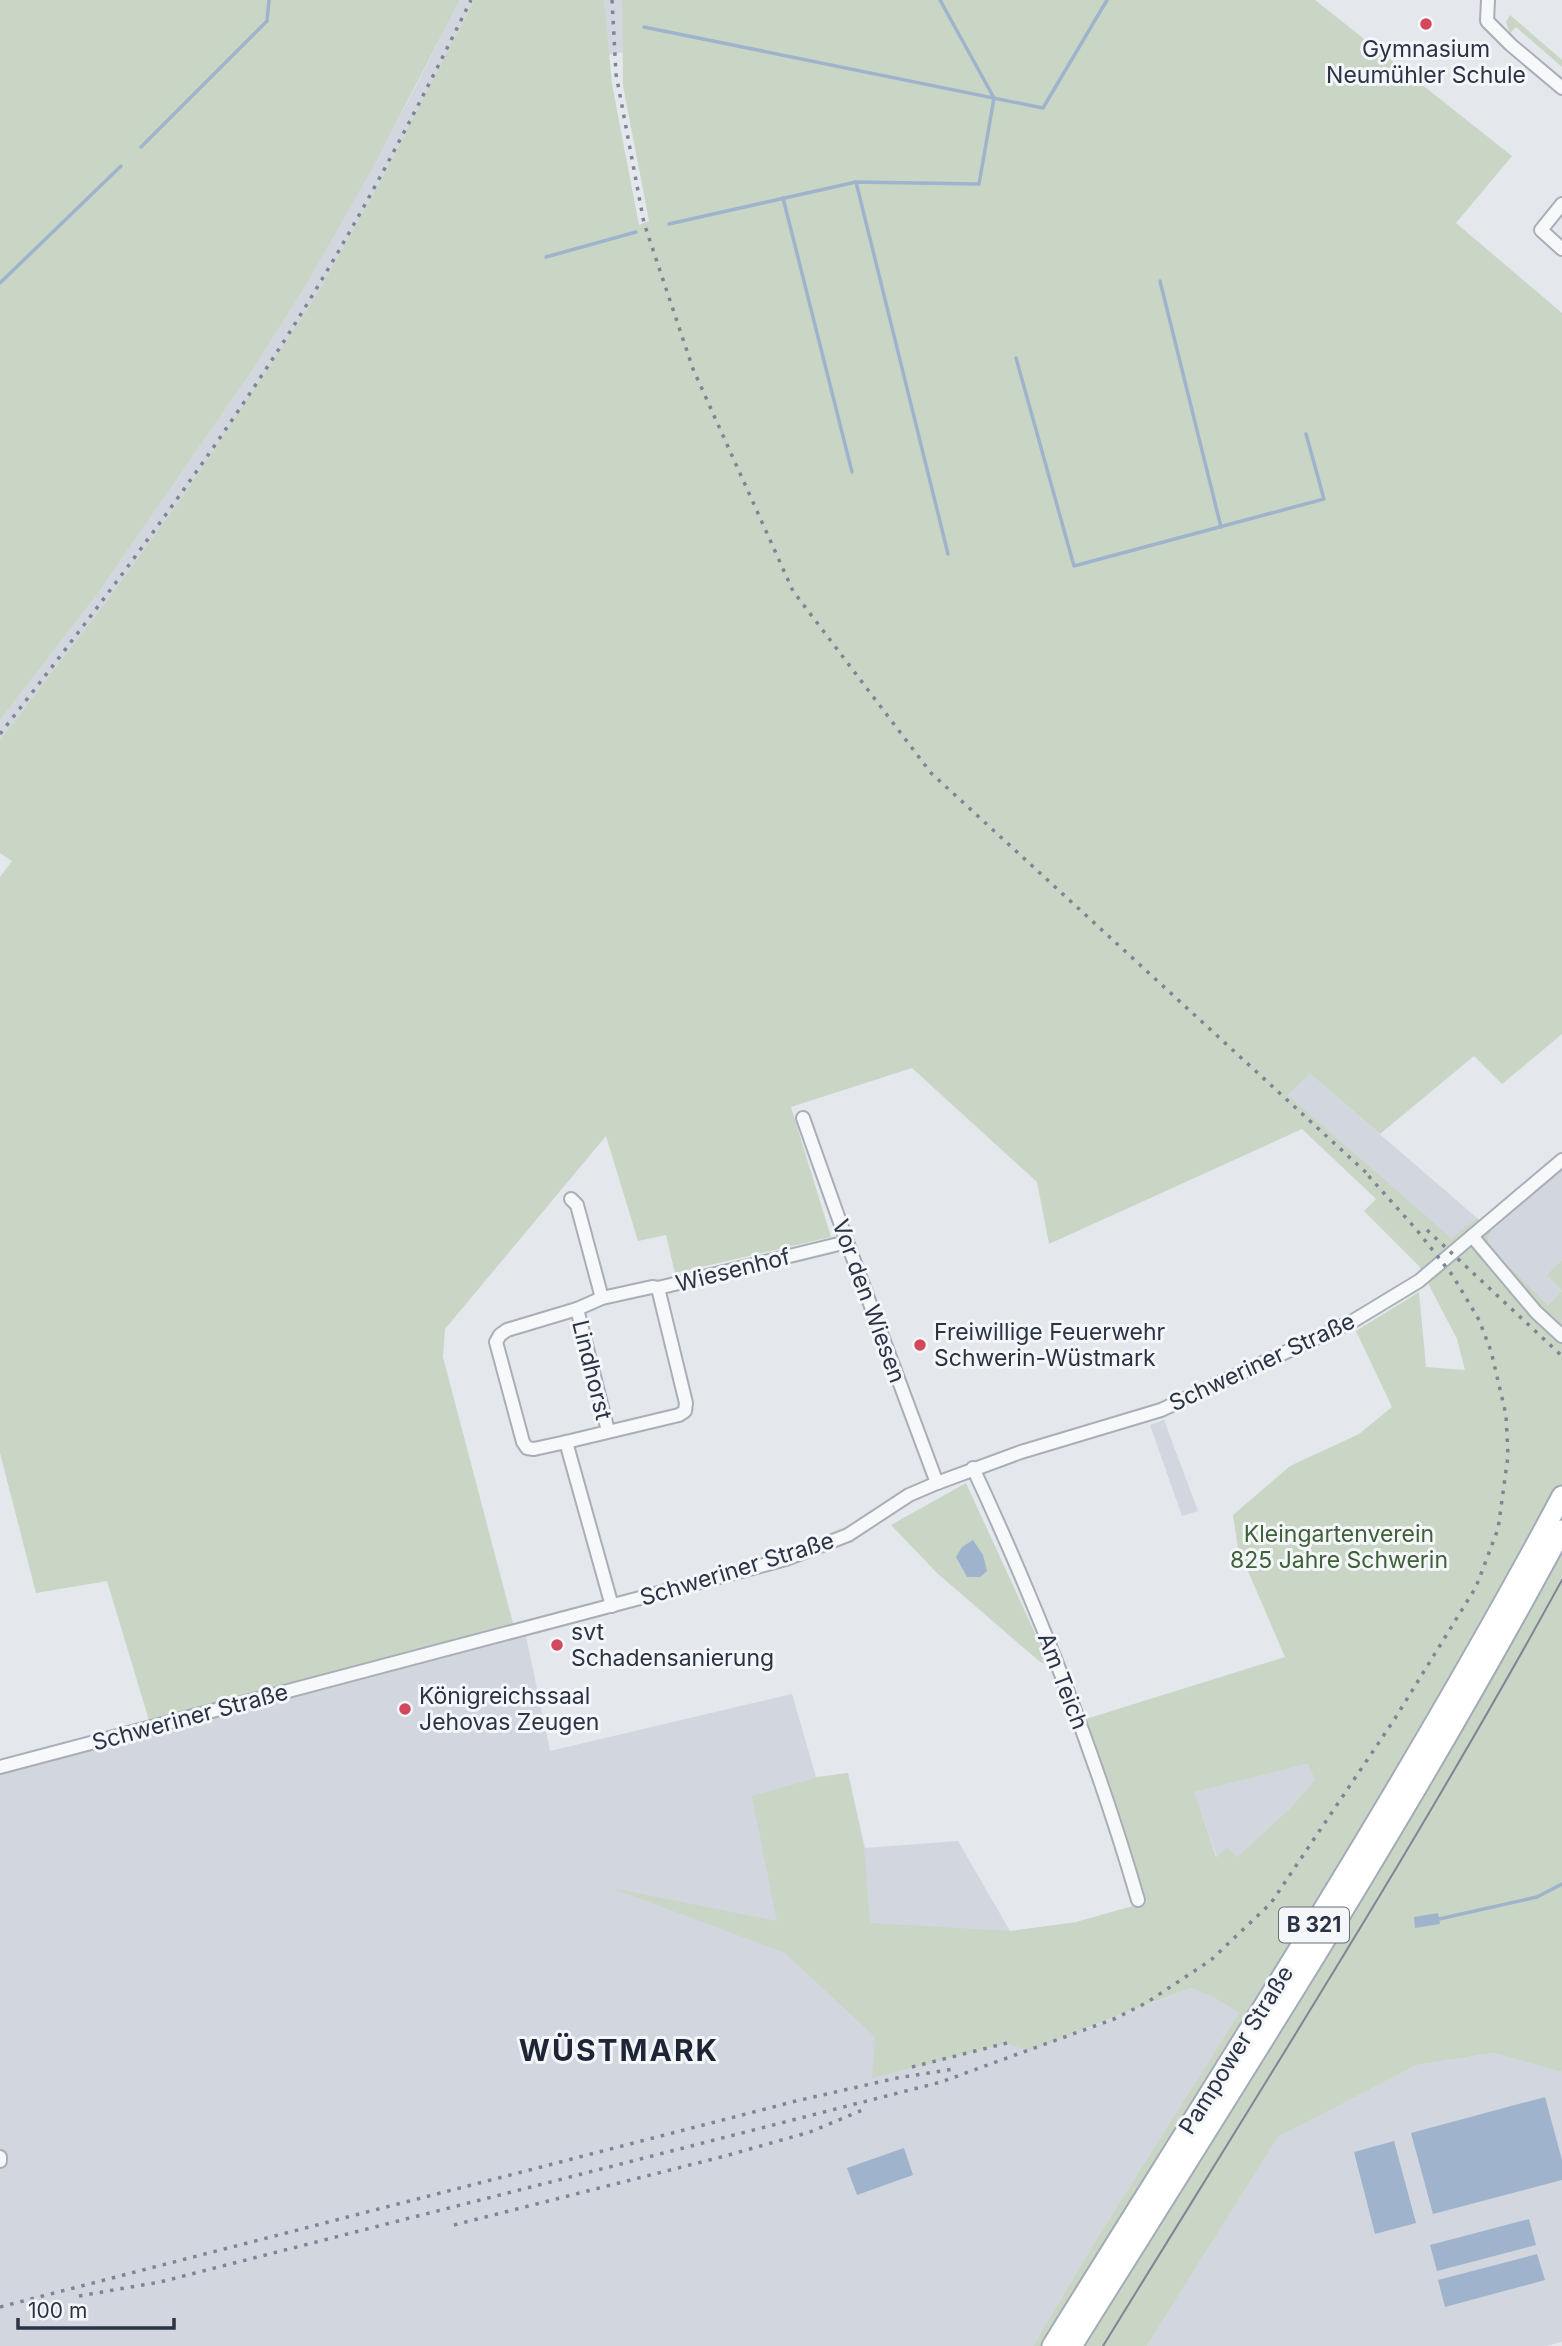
<svg xmlns="http://www.w3.org/2000/svg" width="1562" height="2346" viewBox="0 0 1562 2346" font-family="Inter,sans-serif">
<style>
.built{fill:#d2d6de}
.green{fill:#c9d6c5;fill-rule:evenodd}
.water{fill:#9fb4cc}
.lines{fill:none;stroke-linecap:round;stroke-linejoin:round}
.stream{stroke:#9fb4cc;stroke-width:3.5}
.street-casing{stroke:#a9aeb7;stroke-width:16}
.primary-casing{stroke:#a3abb8;stroke-width:23}
.street{stroke:#f7f8fa;stroke-width:12}
.primary{stroke:#fff;stroke-width:19}
.tram{stroke:#7d8696;stroke-width:2}
.rail{stroke:#7d8696;stroke-width:3.5;stroke-dasharray:3.5 7;stroke-linecap:butt}
.poi-dot{fill:#d1495b;stroke:#f4f6f9;stroke-width:2.5}
.labels{text-anchor:middle;stroke-width:6;stroke-linejoin:round;paint-order:stroke}
.shield{fill:#f4f6f9;stroke:#676e7b;stroke-width:2}
.shield-label{font-size:21px;font-weight:bold;fill:#2b3445}
.poi-label{font-size:23px;fill:#2b3445;stroke:#f4f6f9;text-anchor:start}
.street-label{font-size:23px;fill:#2b3445;stroke:#f4f6f9}
.park-label{font-size:23px;fill:#3f6138;stroke:#f4f6f9}
.district-label{font-size:30px;font-weight:bold;letter-spacing:2px;fill:#1d2536;stroke:#f4f6f9}
</style>
<rect width="100%" height="100%" fill="#e4e7ec"/>
<g class="built">
<polygon points="460,0 474,0 385,173 314,299 182,497 105,603 0,740 0,720 96,596 251,372 302,292 407,103"/>
<polygon points="604,0 622,0 622,4 623,52 608,55"/>
<polygon points="1310,1074 1477,1218 1451,1239 1288,1095"/>
<polygon points="1562,1170 1562,1260 1546,1275 1562,1291 1548,1305 1490,1247 1488,1239 1491,1231"/>
<polygon points="1164,1420 1198,1511 1182,1516 1150,1425"/>
<polygon points="515,1631 526,1636 550,1751 792,1694 816,1777 848,1773 865,1848 958,1841 1010,1931 1082,2031 1190,1988 1213,1997 1239,2013 1096,2240 1033,2346 0,2346 0,1767"/>
<polygon points="1307,1764 1315,1780 1289,1809 1237,1857 1217,1857 1193,1792"/>
<polygon points="1493,2053 1562,2072 1562,2342 1546,2346 1147,2346 1278,2137 1417,2065"/>
</g>
<g class="green">
<polygon points="0,0 460,0 374,165 302,292 251,372 96,596 0,720"/>
<path d="M 474,0 L 604,0 L 612,84 L 639,225 L 649,221 L 623,86 L 622,0 L 1315,0 L 1512,156 L 1456,223 L 1562,313 L 1562,1034 L 1502,1084 L 1474,1056 L 1380,1134 L 1310,1074 L 1288,1095 L 1451,1238 L 1477,1218 L 1491,1231 L 1488,1239 L 1490,1247 L 1548,1305 L 1562,1291 L 1546,1275 L 1562,1260 L 1562,2072 L 1493,2053 L 1417,2065 L 1278,2137 L 1147,2346 L 1033,2346 L 1096,2240 L 1239,2013 L 1213,1997 L 1190,1988 L 1028,2051 L 1007,2043 L 872,2078 L 875,2037 L 785,1953 L 612,1888 L 777,1921 L 752,1796 L 816,1778 L 848,1773 L 864,1848 L 870,1923 L 1010,1931 L 1076,1922 L 1147,1902 L 1086,1719 L 1285,1657 L 1238,1548 L 1233,1515 L 1290,1466 L 1359,1434 L 1392,1407 L 1356,1331 L 1419,1292 L 1426,1367 L 1465,1370 L 1457,1339 L 1419,1266 L 1364,1211 L 1376,1199 L 1302,1129 L 1049,1244 L 1037,1182 L 912,1068 L 791,1107 L 831,1237 L 675,1273 L 666,1235 L 638,1241 L 606,1136 L 445,1329 L 443,1357 L 515,1631 L 151,1727 L 107,1581 L 36,1593 L 0,1453 L 0,877 L 12,861 L 0,853 L 0,740 L 105,603 L 182,497 L 314,299 L 385,173 ZM 1307,1764 L 1315,1780 L 1289,1809 L 1237,1857 L 1227,1848 L 1216,1857 L 1194,1792 Z"/>
<polygon points="1510,15 1562,60 1562,67 1516,27 1510,33 1506,22"/>
<polygon points="966,1483 1051,1668 1039,1661 937,1573 891,1525"/>
</g>
<g class="water">
<polygon points="973,1540 983,1555 987,1571 980,1577 967,1577 956,1557 962,1547"/>
<polygon points="1438,1913 1440,1924 1415,1928 1414,1917"/>
<polygon points="1545,2097 1562,2160 1562,2180 1433,2214 1411,2133"/>
<polygon points="1394,2141 1416,2223 1375,2234 1354,2152"/>
<polygon points="904,2148 913,2175 857,2195 847,2168"/>
<polygon points="1529,2219 1536,2245 1437,2271 1430,2245"/>
<polygon points="1537,2254 1545,2280 1445,2307 1438,2280"/>
</g>
<g class="lines">
<g class="stream">
<polyline points="644,27 1043,108 1107,0"/>
<polyline points="141,147 267,21 269,0"/>
<polyline points="856,182 948,554"/>
<polyline points="783,198 852,472"/>
<polyline points="669,224 856,182 979,184 994,98 940,0"/>
<polyline points="546,257 636,232"/>
<polyline points="1160,281 1221,527"/>
<polyline points="0,283 121,166"/>
<polyline points="1016,358 1074,566 1324,499 1306,434"/>
<polyline points="1439,1919 1537,1897 1562,1884"/>
</g>
<g class="street-casing">
<g id="street">
<polyline points="1488,0 1487,21 1511,45 1562,88"/>
<polyline points="1562,204 1541,230 1562,249"/>
<polyline points="803,1118 847,1242 937,1483"/>
<polyline points="571,1199 577,1205 602,1298"/>
<polyline points="1472,1236 1536,1312 1562,1336"/>
<polyline points="658,1288 652,1287 602,1298 577,1309 507,1330 500,1335 496,1342 523,1442 527,1448 534,1449 566,1442 679,1415 685,1411 686,1403 658,1288 847,1242"/>
<polyline points="577,1309 608,1431"/>
<polyline points="566,1442 612,1606"/>
<path d="M 973,1468 C 1038,1608 1095,1752 1138,1900"/>
<polyline points="0,1767 693,1584 786,1559 848,1535 909,1495 937,1483 1021,1452 1161,1410 1353,1321 1419,1281 1562,1160"/>
<polyline points="0,2157 0,2161"/>
</g>
</g>
<g class="primary-casing">
<g id="primary">
<path d="M 1052,2346 C 1226,2065 1406,1788 1562,1496"/>
<path d="M 1072,2346 C 1240,2077 1412,1810 1562,1530"/>
</g>
</g>
<use href="#street" class="street"/>
<use href="#primary" class="primary"/>
<path class="tram" d="M 1103,2346 C 1259,2092 1419,1841 1562,1580"/>
<g class="rail">
<polyline points="612,0 616,74 644,223 693,369 793,591 931,773 1371,1177"/>
<path d="M 0,734 C 91,617 181,499 262,375 C 341,256 408,128 471,0"/>
<polyline points="1427,1230 1562,1356"/>
<polyline points="912,2067 1007,2043"/>
<polyline points="454,2225 725,2156 810,2132 865,2109"/>
<polyline points="79,2296 160,2282 941,2082 1114,2019 1146,2003 1211,1960 1271,1903 1394,1720 1476,1587 1498,1529 1508,1456 1506,1415 1491,1351 1479,1320 1453,1276 1416,1229 1365,1172"/>
<polyline points="0,2307 796,2101 897,2078 954,2069"/>
</g>
</g>
<g class="poi-dot">
<circle cx="1426" cy="24" r="7"/>
<circle cx="920" cy="1345" r="7"/>
<circle cx="557" cy="1645" r="7"/>
<circle cx="405" cy="1709" r="7"/>
</g>
<g class="labels">
<rect class="shield" x="1279" y="1907.5" width="70" height="35" rx="5"/>
<g class="shield-label">
<text x="1314" y="1932">B 321</text>
</g>
<g class="poi-label">
<text x="1426" y="57" text-anchor="middle">Gymnasium<tspan x="1426" dy="26">Neumühler Schule</tspan></text>
<text x="934" y="1340">Freiwillige Feuerwehr<tspan x="934" dy="26">Schwerin-Wüstmark</tspan></text>
<text x="571" y="1640">svt<tspan x="571" dy="26">Schadensanierung</tspan></text>
<text x="419" y="1704">Königreichssaal<tspan x="419" dy="26">Jehovas Zeugen</tspan></text>
</g>
<g class="street-label">
<text transform="translate(733 1270) rotate(-14)" y="8">Wiesenhof</text>
<text transform="translate(869 1301) rotate(70)" y="8">Vor den Wiesen</text>
<text transform="translate(1262 1362) rotate(-25)" y="8">Schweriner Straße</text>
<text transform="translate(592 1370) rotate(76)" y="8">Lindhorst</text>
<text transform="translate(737 1569) rotate(-17)" y="8">Schweriner Straße</text>
<text transform="translate(1063 1681) rotate(69)" y="8">Am Teich</text>
<text transform="translate(190 1717) rotate(-15)" y="8">Schweriner Straße</text>
<text transform="translate(1236 2050) rotate(-58)" y="8">Pampower Straße</text>
</g>
<g class="park-label">
<text x="1339" y="1542">Kleingartenverein<tspan x="1339" dy="26">825 Jahre Schwerin</tspan></text>
</g>
<g class="district-label">
<text x="619" y="2061">WÜSTMARK</text>
</g>
</g>
<path d="M18 2318v10h156v-10" fill="none" stroke="#2b3445" stroke-width="3.5"/>
<text x="28" y="2318" font-size="21" fill="#2b3445" stroke="#f4f6f9" stroke-width="5" paint-order="stroke">100 m</text>
</svg>
